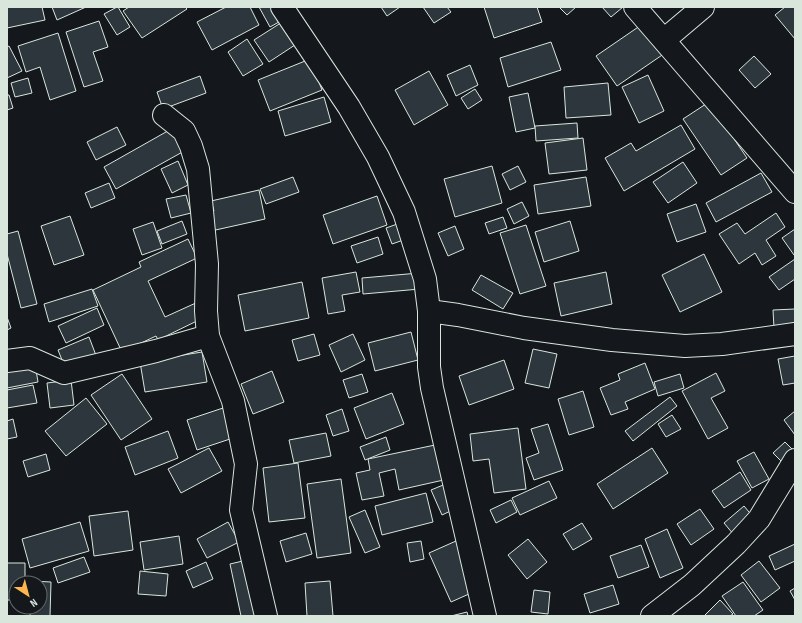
<svg xmlns="http://www.w3.org/2000/svg" width="802" height="623" viewBox="0 0 802 623" font-family="'Sofia Sans Condensed',sans-serif">
<style>
.building{fill:#2c363c;stroke:#d8e6dc}
.lines{fill:none;stroke-linecap:round;stroke-linejoin:round}
.street-casing{stroke:#d8e6dc;stroke-width:24}
.street{stroke:#14181c;stroke-width:22}
</style>
<rect width="100%" height="100%" fill="#14181c"/>
<g class="building">
<polygon points="7,7 42,7 45,20 7,28"/>
<polygon points="52,7 86,7 57,20"/>
<polygon points="117,7 118,7 130,27 117,35 104,14"/>
<polygon points="129,7 185,7 187,9 142,38 123,11"/>
<polygon points="226,7 250,7 259,25 212,50 197,22"/>
<polygon points="259,7 280,7 286,18 270,27"/>
<polygon points="381,7 400,7 387,16"/>
<polygon points="423,7 447,7 451,12 434,23"/>
<polygon points="484,7 537,7 542,22 494,38"/>
<polygon points="559,7 576,7 567,15"/>
<polygon points="602,7 623,7 611,17"/>
<polygon points="785,7 795,7 795,39 775,15"/>
<polygon points="287,19 301,41 269,62 254,40"/>
<polygon points="99,21 108,47 93,52 103,81 84,87 66,32"/>
<polygon points="647,21 668,51 617,86 596,56"/>
<polygon points="58,33 76,91 50,100 40,67 26,72 18,46"/>
<polygon points="247,39 263,64 243,76 228,52"/>
<polygon points="551,42 561,70 508,87 500,58"/>
<polygon points="9,46 22,71 7,78 7,47"/>
<polygon points="754,56 771,74 755,88 739,70"/>
<polygon points="310,59 322,90 270,111 258,80"/>
<polygon points="470,65 478,85 456,96 447,75"/>
<polygon points="429,71 448,105 414,125 395,90"/>
<polygon points="648,75 664,111 639,123 622,87"/>
<polygon points="200,76 206,93 163,109 157,92"/>
<polygon points="28,78 32,93 15,97 11,83"/>
<polygon points="608,83 611,115 566,118 564,87"/>
<polygon points="475,89 482,100 468,109 461,98"/>
<polygon points="528,93 535,128 516,132 509,97"/>
<polygon points="7,95 9,95 13,108 7,110"/>
<polygon points="324,97 331,122 285,136 278,111"/>
<polygon points="709,102 747,158 721,175 683,119"/>
<polygon points="577,123 578,138 536,141 535,126"/>
<polygon points="681,125 695,149 624,191 605,158 631,143 636,151"/>
<polygon points="117,127 126,145 96,160 87,142"/>
<polygon points="173,128 186,150 116,189 104,167"/>
<polygon points="583,138 587,170 549,174 545,143"/>
<polygon points="178,161 188,185 172,193 161,169"/>
<polygon points="683,162 697,183 668,203 653,182"/>
<polygon points="492,166 502,203 455,217 444,179"/>
<polygon points="518,166 526,182 510,190 502,174"/>
<polygon points="761,173 772,192 716,222 706,203"/>
<polygon points="293,177 299,192 266,204 260,189"/>
<polygon points="586,177 591,206 538,214 534,185"/>
<polygon points="109,183 115,198 91,208 85,193"/>
<polygon points="259,190 265,219 211,231 207,213 214,211 211,201"/>
<polygon points="186,195 191,213 171,218 166,199"/>
<polygon points="377,196 387,225 333,244 323,215"/>
<polygon points="522,202 529,216 514,224 507,209"/>
<polygon points="696,204 706,232 677,242 667,214"/>
<polygon points="776,213 785,227 766,240 776,256 762,265 755,253 739,264 719,234 737,223 745,234"/>
<polygon points="70,216 84,255 54,265 41,226"/>
<polygon points="503,217 507,228 489,234 485,223"/>
<polygon points="182,221 187,234 162,244 157,231"/>
<polygon points="570,221 579,251 544,262 535,232"/>
<polygon points="153,222 162,248 142,255 133,229"/>
<polygon points="403,222 409,238 392,244 386,228"/>
<polygon points="526,225 546,286 520,294 500,233"/>
<polygon points="455,226 464,249 448,256 438,233"/>
<polygon points="795,229 795,255 794,255 782,238"/>
<polygon points="18,231 37,304 21,308 7,254 7,234"/>
<polygon points="378,237 383,254 357,263 351,246"/>
<polygon points="188,239 197,258 148,281 165,317 198,302 205,317 158,340 156,336 122,352 93,290 141,267 139,262"/>
<polygon points="704,254 722,292 680,312 662,275"/>
<polygon points="795,259 795,279 779,290 769,277"/>
<polygon points="356,272 360,292 342,295 345,311 328,314 322,278"/>
<polygon points="606,272 612,304 561,316 554,283"/>
<polygon points="419,273 420,289 363,294 362,278"/>
<polygon points="481,275 513,293 503,309 472,290"/>
<polygon points="302,282 309,318 245,331 238,295"/>
<polygon points="92,289 98,306 49,322 44,304"/>
<polygon points="97,308 104,325 66,343 58,326"/>
<polygon points="795,309 795,327 774,328 773,310"/>
<polygon points="7,317 11,328 7,330"/>
<polygon points="411,332 418,360 375,371 368,343"/>
<polygon points="314,334 320,355 298,361 292,340"/>
<polygon points="353,334 365,360 341,372 329,345"/>
<polygon points="89,337 97,358 66,370 58,350"/>
<polygon points="533,349 557,354 549,388 525,383"/>
<polygon points="202,352 207,382 145,392 140,362"/>
<polygon points="795,356 795,383 783,385 778,359"/>
<polygon points="504,360 514,389 469,405 459,376"/>
<polygon points="645,363 655,389 625,402 628,409 611,415 600,388 620,380 618,374"/>
<polygon points="35,364 38,382 7,388 7,369"/>
<polygon points="272,371 284,402 253,414 241,384"/>
<polygon points="716,373 725,391 711,398 728,428 708,439 682,391"/>
<polygon points="122,374 152,419 121,440 91,395"/>
<polygon points="362,374 368,392 349,398 343,380"/>
<polygon points="680,374 684,388 658,396 654,382"/>
<polygon points="71,380 74,405 50,408 47,383"/>
<polygon points="33,385 37,403 7,408 7,390"/>
<polygon points="583,391 594,427 569,435 558,399"/>
<polygon points="392,393 404,424 366,439 354,408"/>
<polygon points="670,397 677,406 633,441 625,431"/>
<polygon points="86,398 107,424 66,456 45,431"/>
<polygon points="223,408 233,438 197,450 187,420"/>
<polygon points="342,409 349,431 333,436 326,415"/>
<polygon points="795,411 795,435 784,420"/>
<polygon points="672,415 681,429 666,437 658,424"/>
<polygon points="13,419 17,437 7,439 7,421"/>
<polygon points="548,424 563,470 534,480 526,458 539,453 531,429"/>
<polygon points="518,428 526,489 494,493 489,459 473,461 470,434"/>
<polygon points="168,431 178,458 135,475 125,447"/>
<polygon points="326,433 331,456 294,463 289,440"/>
<polygon points="386,437 390,450 365,460 360,447"/>
<polygon points="785,442 795,452 786,466 773,453"/>
<polygon points="435,445 448,479 399,490 395,469 379,473 384,496 362,500 356,473 370,470 368,459"/>
<polygon points="209,448 222,471 181,493 168,469"/>
<polygon points="652,448 668,473 613,509 597,484"/>
<polygon points="754,452 769,479 752,488 737,461"/>
<polygon points="46,454 50,470 28,477 23,461"/>
<polygon points="298,463 305,518 269,522 263,468"/>
<polygon points="740,472 751,490 724,508 712,491"/>
<polygon points="341,479 351,553 317,558 307,484"/>
<polygon points="549,481 557,498 520,515 512,498"/>
<polygon points="448,483 459,507 442,515 431,490"/>
<polygon points="426,493 433,522 382,535 375,506"/>
<polygon points="511,500 517,512 496,523 490,510"/>
<polygon points="744,506 754,518 734,535 724,523"/>
<polygon points="700,509 714,529 691,545 677,524"/>
<polygon points="365,510 380,547 365,553 349,517"/>
<polygon points="128,511 133,550 94,556 89,516"/>
<polygon points="80,522 89,551 30,568 22,539"/>
<polygon points="228,522 239,542 207,558 197,539"/>
<polygon points="582,523 592,539 573,550 563,534"/>
<polygon points="667,529 683,568 660,578 645,539"/>
<polygon points="306,533 312,554 286,562 280,541"/>
<polygon points="179,536 183,564 144,570 140,542"/>
<polygon points="528,539 547,562 527,579 508,555"/>
<polygon points="421,541 424,559 410,562 407,543"/>
<polygon points="456,541 478,590 451,602 429,553"/>
<polygon points="795,544 795,561 775,570 769,556"/>
<polygon points="641,545 649,567 618,578 610,556"/>
<polygon points="84,557 90,572 58,583 53,568"/>
<polygon points="247,560 260,616 241,616 230,564"/>
<polygon points="759,561 780,588 761,602 741,575"/>
<polygon points="206,562 213,579 193,588 186,571"/>
<polygon points="7,563 25,563 25,583 16,583 16,600 7,600"/>
<polygon points="140,571 168,574 166,596 138,594"/>
<polygon points="32,581 51,582 50,616 30,616 30,607 40,607 40,583 32,583"/>
<polygon points="330,581 333,616 307,616 305,583"/>
<polygon points="743,582 763,610 754,616 736,616 722,596"/>
<polygon points="613,585 619,604 590,613 584,594"/>
<polygon points="795,588 795,600 790,591"/>
<polygon points="534,590 550,592 548,614 531,612"/>
<polygon points="720,600 733,614 730,616 704,616"/>
<polygon points="467,612 468,616 451,616"/>
</g>
<g class="lines">
<g class="street-casing">
<g id="street">
<polyline points="282,7 349,107 378,157 404,212 425,279 429,311 429,367 432,388 485,616"/>
<polyline points="635,7 795,192"/>
<polyline points="664,40 703,7"/>
<polyline points="164,115 184,131 191,146 198,169 207,264 206,311 208,336 233,401 246,464 241,510 266,616"/>
<polyline points="429,311 458,315 524,328 612,340 685,346 722,344 795,334"/>
<polyline points="7,361 30,358 64,373 156,351 208,336"/>
<polyline points="652,616 692,585 736,544 759,519 795,460"/>
</g>
</g>
<use href="#street" class="street"/>
</g>
<rect width="802" height="623" fill="none" stroke="#d8e6dc" stroke-width="16"/>
<g transform="translate(28 595) rotate(144)"><circle r="19" fill="#14181c" stroke="#626a69"/>
<path d="M0-3L7 15L0 10L-7 15Z" fill="#ffb74d"/>
<text y="-6" font-size="11" font-weight="bold" text-anchor="middle" fill="#d8e6dc">N</text>
</g>
</svg>
